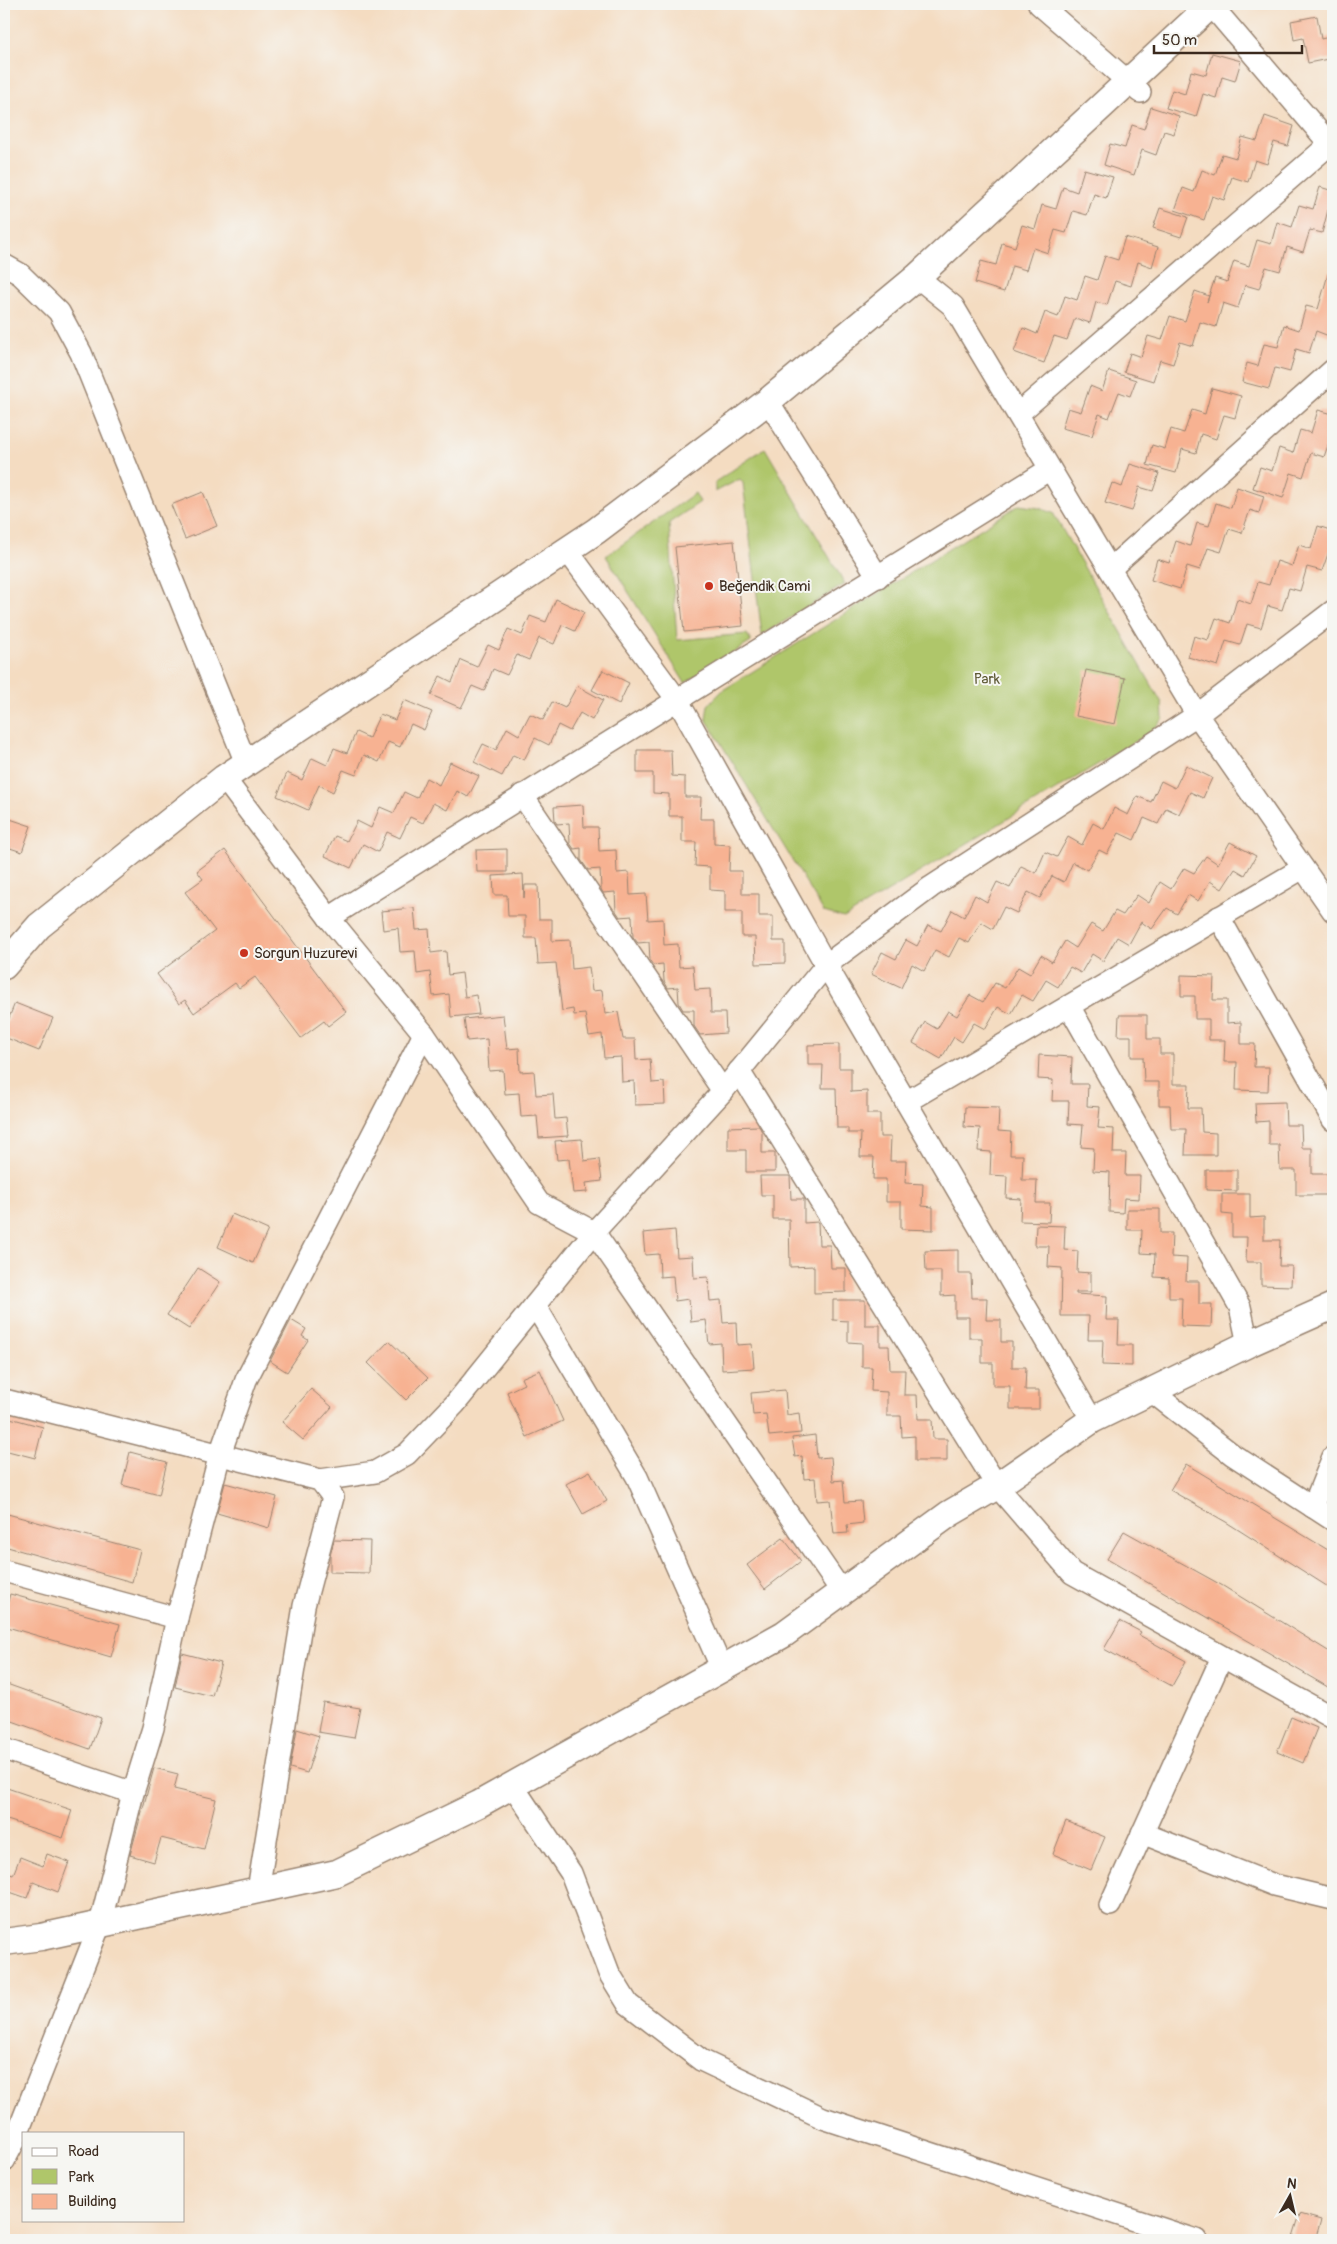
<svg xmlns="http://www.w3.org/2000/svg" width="1337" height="2244" viewBox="0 0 1337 2244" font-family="Pangolin,sans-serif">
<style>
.green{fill:#afc66a;stroke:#757844}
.building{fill:#f7b292}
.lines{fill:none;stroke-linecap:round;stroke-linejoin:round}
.minor-casing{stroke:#988370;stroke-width:24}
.tertiary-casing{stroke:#988370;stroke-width:29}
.minor{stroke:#fff;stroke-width:21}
.tertiary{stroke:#fff;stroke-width:26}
.poi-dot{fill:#c8321e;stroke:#f6f6f2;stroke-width:2}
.labels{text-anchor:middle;stroke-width:4;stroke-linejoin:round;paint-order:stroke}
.poi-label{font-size:15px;fill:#3b2a1e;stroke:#f6f6f2;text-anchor:start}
.park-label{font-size:15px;fill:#5e5935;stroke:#f6f6f2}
</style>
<rect width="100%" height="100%" fill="#f6f6f2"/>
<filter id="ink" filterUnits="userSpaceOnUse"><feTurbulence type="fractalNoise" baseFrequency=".02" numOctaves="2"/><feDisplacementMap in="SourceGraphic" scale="10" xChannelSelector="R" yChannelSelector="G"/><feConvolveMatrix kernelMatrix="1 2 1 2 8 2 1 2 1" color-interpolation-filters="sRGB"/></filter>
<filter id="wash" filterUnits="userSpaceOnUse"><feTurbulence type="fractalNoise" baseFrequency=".0096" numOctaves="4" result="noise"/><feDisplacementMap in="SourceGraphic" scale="20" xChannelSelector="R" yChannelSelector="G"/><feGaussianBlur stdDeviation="1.12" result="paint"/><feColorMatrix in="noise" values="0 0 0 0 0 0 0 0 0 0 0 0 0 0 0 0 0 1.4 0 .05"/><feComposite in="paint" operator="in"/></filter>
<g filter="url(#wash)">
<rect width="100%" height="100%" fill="#f4dcc1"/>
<g class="green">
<polygon points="765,448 845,584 762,635 743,483 740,479 715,492 715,482"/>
<polygon points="695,493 700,502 669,523 677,640 747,634 751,642 685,683 606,556"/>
<polygon points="1019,505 1039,508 1053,513 1162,703 1163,719 1151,732 844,918 824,912 706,719 708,705 723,690"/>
</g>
<g id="blocks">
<g class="building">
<polygon points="1317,16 1321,39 1333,36 1333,58 1308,63 1303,38 1294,40 1291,21"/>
<polygon points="1212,53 1241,61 1235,81 1222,77 1216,98 1203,94 1196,117 1166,108 1172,90 1185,94 1191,71 1206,75"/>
<polygon points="1151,107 1179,116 1174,134 1164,131 1156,155 1142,150 1134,175 1104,165 1110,144 1125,148 1132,125 1144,129"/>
<polygon points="1265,116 1294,126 1288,146 1274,142 1267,164 1255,160 1248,182 1232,177 1224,200 1212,196 1204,220 1175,210 1183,188 1194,192 1202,170 1215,175 1222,154 1236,158 1242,137 1257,141"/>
<polygon points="1084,169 1113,177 1106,198 1094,194 1087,215 1073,211 1066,233 1055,230 1048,253 1033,248 1026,270 1012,266 1004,292 975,283 981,261 996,265 1002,243 1015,247 1022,225 1035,229 1042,205 1056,209 1063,187 1077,192"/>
<polygon points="1320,187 1333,191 1333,212 1328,210 1322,233 1310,230 1303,252 1287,247 1280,271 1266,267 1259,289 1245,285 1238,308 1223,303 1216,327 1200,322 1193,346 1180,342 1173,364 1160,360 1153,381 1124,372 1130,353 1141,357 1148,336 1162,340 1170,316 1185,321 1195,291 1209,296 1207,302 1215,278 1227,282 1234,261 1249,266 1257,240 1271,244 1277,222 1292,227 1299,205 1313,209"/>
<polygon points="1160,208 1188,217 1181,237 1153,228"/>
<polygon points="1125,237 1158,247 1152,267 1138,262 1131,286 1115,281 1107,305 1096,302 1090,323 1075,318 1067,340 1054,336 1044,363 1014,352 1023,328 1037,334 1045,312 1058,317 1065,296 1077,300 1085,276 1097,280 1105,256 1118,260"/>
<polygon points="1329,271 1333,272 1333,322 1329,336 1316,331 1309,353 1296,349 1290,372 1275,368 1269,389 1242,382 1247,363 1258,366 1264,344 1278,347 1284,325 1299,330 1306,306 1318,309"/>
<polygon points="1109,371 1136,380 1130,396 1119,392 1109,418 1099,414 1092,436 1062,428 1068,408 1081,412 1090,386 1102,391"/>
<polygon points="1212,388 1241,396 1235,418 1224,415 1216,439 1201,434 1196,453 1182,449 1176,473 1147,465 1152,445 1165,449 1171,429 1184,433 1192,410 1205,414"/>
<polygon points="1318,410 1333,414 1333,436 1331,436 1324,457 1311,453 1303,477 1291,473 1283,498 1253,488 1260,467 1272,471 1279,448 1293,453 1300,430 1311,433"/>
<polygon points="1130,464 1159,473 1153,491 1139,487 1132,511 1105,503 1112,483 1122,487"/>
<polygon points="1237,487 1264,496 1259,513 1250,510 1242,533 1229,529 1221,552 1208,548 1200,570 1187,566 1180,589 1151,580 1157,559 1169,563 1176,541 1190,546 1197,523 1209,526 1216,503 1231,508"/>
<polygon points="203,492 217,526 185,539 171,505"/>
<polygon points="1318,526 1333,531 1333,553 1329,551 1322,571 1307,567 1300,591 1289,588 1282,610 1268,606 1261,628 1247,624 1240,645 1226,641 1218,666 1188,657 1194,636 1208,640 1216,618 1230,623 1237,599 1251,604 1258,582 1269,585 1277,561 1292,566 1299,545 1311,549"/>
<polygon points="734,541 743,626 684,632 675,547"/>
<polygon points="556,599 584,612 575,631 562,625 554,644 539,638 529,660 517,655 507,675 493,669 484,691 472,686 461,708 431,695 440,676 452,682 461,660 477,667 488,645 499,650 508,629 522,635 530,616 546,622"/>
<polygon points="603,670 629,683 619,704 592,690"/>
<polygon points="1086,670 1125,678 1115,724 1076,716"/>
<polygon points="577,686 603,700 592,720 580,713 570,731 558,725 549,745 535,738 524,760 513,755 502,776 474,762 483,744 496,750 507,728 519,735 530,714 543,720 552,702 565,708"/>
<polygon points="404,700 432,712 424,730 411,724 400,747 388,742 379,762 364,755 356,775 343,770 333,792 319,785 308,810 277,796 287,773 302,780 312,758 327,765 334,748 347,753 356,732 369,738 380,714 395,720"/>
<polygon points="637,750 671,750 672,776 685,777 685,797 701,797 700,819 714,819 714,844 730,845 729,871 742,871 742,894 759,894 759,916 773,916 773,941 785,941 785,963 756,964 755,937 742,937 742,912 725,912 725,891 710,890 710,867 695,866 696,842 682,842 682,816 669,816 669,794 653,793 653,773 637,773"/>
<polygon points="450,762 479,776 468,797 457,791 447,810 433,803 423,823 410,817 400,838 387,832 378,852 363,844 351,868 325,856 335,836 347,841 357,821 371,828 380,807 394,813 404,792 417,798 426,778 439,785"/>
<polygon points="1186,765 1212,778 1203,798 1190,792 1179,814 1166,808 1158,824 1144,818 1134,840 1119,833 1107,854 1099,850 1087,870 1073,862 1064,882 1052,876 1040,898 1028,892 1017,913 1004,907 993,929 981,922 969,943 959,938 949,957 935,950 924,971 912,964 901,988 871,974 882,952 896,959 906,940 917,946 928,925 941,931 952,910 964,917 975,895 987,902 997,882 1010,888 1021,866 1036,873 1045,852 1057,857 1068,837 1082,845 1093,823 1104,829 1114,808 1128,815 1137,796 1151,802 1161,781 1175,788"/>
<polygon points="583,805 584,827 598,827 599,851 616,850 617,873 629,872 630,895 646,894 648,920 663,919 664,945 678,944 679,967 693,966 695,990 710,989 711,1013 725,1013 726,1033 700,1035 694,1026 694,1010 683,1010 679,1003 678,987 668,988 664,981 663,964 653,965 650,961 649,942 638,943 633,937 632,916 620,917 616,911 615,892 603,893 601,889 600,869 588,870 581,860 581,848 574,849 570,843 569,823 557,824 555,821 554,807"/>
<polygon points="4,817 31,826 22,852 4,846"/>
<polygon points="1230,842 1256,856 1245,875 1235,869 1222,889 1210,881 1198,901 1188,895 1177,914 1167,908 1152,929 1141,922 1129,944 1117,937 1103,961 1092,954 1081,973 1070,967 1058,987 1046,980 1033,1001 1022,995 1011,1014 998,1007 985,1029 974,1023 962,1042 954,1037 941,1059 913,1043 925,1022 937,1029 948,1011 957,1016 970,995 983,1002 995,983 1005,988 1018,967 1030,974 1041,955 1052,962 1065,941 1076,948 1091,924 1103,931 1115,911 1123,915 1137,895 1149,903 1160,882 1171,889 1184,868 1194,873 1206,856 1218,864"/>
<polygon points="507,849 507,872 477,872 476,850"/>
<polygon points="225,850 346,1012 328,1026 324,1021 301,1038 255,977 239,988 235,983 194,1013 185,1000 179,1004 157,974 215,931 185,892 203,879 197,871"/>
<polygon points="523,874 524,898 525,885 538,885 539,919 552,919 552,941 570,940 572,969 589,967 592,991 602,990 605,1014 618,1012 623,1039 635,1039 636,1060 650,1059 652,1083 664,1082 665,1104 635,1105 634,1081 622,1082 621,1057 604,1058 602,1034 589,1036 585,1014 574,1015 573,1009 562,1011 556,963 538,964 536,938 525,938 525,916 508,916 507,895 494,895 493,876"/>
<polygon points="414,908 416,930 429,929 431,953 446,951 448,975 462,973 465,997 476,995 479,1014 451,1017 449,994 433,996 430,972 417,974 415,951 400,952 398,928 383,930 381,911"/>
<polygon points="1181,975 1214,976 1213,1000 1227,1000 1227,1023 1241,1022 1241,1044 1255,1044 1254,1067 1269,1067 1268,1091 1236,1090 1237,1062 1224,1062 1225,1040 1209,1040 1209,1019 1195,1019 1195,996 1181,996"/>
<polygon points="15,1003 53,1018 39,1051 4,1037 4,1030"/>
<polygon points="503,1015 507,1049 519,1048 520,1072 534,1071 536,1095 553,1094 555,1119 566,1118 568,1136 539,1138 537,1116 521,1117 519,1093 505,1094 503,1070 489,1071 487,1039 467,1041 464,1019"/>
<polygon points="1119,1015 1147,1015 1147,1039 1160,1039 1160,1054 1173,1054 1173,1084 1189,1084 1188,1108 1201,1108 1202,1132 1216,1133 1216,1155 1185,1155 1186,1129 1171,1129 1170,1105 1159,1105 1159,1082 1144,1082 1143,1057 1131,1057 1131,1036 1118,1036"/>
<polygon points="839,1044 839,1068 851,1068 851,1092 867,1091 867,1114 880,1114 880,1137 891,1137 890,1161 906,1161 905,1183 923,1184 922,1206 933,1207 933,1230 901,1229 901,1202 886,1202 886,1179 873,1179 874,1157 860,1157 861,1133 848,1133 848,1128 837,1128 836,1088 822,1088 823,1065 808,1065 808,1045"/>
<polygon points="1039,1055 1072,1057 1071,1084 1088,1084 1087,1106 1100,1107 1098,1128 1114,1129 1113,1153 1126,1153 1125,1176 1140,1176 1139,1199 1124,1198 1123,1213 1109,1212 1110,1172 1093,1171 1094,1148 1081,1147 1083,1125 1068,1124 1069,1101 1052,1101 1053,1080 1038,1079"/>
<polygon points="1285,1102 1286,1125 1301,1125 1302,1148 1312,1148 1312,1174 1328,1174 1328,1195 1296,1195 1296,1170 1280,1170 1279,1145 1269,1145 1269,1121 1256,1122 1255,1103"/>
<polygon points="965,1107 999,1108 998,1131 1011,1132 1010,1155 1023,1155 1022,1180 1037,1180 1036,1203 1050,1203 1049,1222 1020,1221 1021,1199 1006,1198 1007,1176 990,1175 991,1152 978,1151 980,1128 964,1127"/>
<polygon points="759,1126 762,1132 762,1153 775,1153 775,1172 746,1172 746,1150 728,1150 728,1127"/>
<polygon points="582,1139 584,1161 599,1159 602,1181 586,1183 587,1192 573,1193 569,1159 557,1160 555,1141"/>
<polygon points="1206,1170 1237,1170 1237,1191 1206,1190"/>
<polygon points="760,1176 790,1176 791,1199 804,1199 804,1223 818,1222 819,1245 830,1245 831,1268 846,1268 846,1292 814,1293 814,1266 790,1267 789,1219 773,1219 773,1195 761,1195"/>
<polygon points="1222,1194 1250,1194 1250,1218 1264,1217 1264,1240 1280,1240 1279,1266 1292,1266 1291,1286 1261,1285 1261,1262 1246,1262 1247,1237 1232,1237 1232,1215 1222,1214"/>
<polygon points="1127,1209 1160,1209 1160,1233 1172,1233 1171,1257 1187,1258 1186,1281 1199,1281 1199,1304 1212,1304 1211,1327 1181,1326 1182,1298 1169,1298 1169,1278 1154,1277 1155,1254 1141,1253 1142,1230 1127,1230"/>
<polygon points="232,1214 268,1230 253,1263 218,1247"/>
<polygon points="1036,1225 1065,1226 1064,1250 1078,1251 1077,1272 1091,1273 1091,1292 1076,1292 1076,1294 1107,1296 1106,1320 1119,1320 1118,1345 1132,1345 1132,1366 1102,1365 1103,1340 1088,1340 1089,1316 1061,1316 1062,1268 1048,1267 1049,1246 1035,1246"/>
<polygon points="675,1230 677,1257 693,1256 694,1278 708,1277 710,1301 721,1300 723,1323 736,1322 737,1345 752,1344 754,1368 722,1370 721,1343 709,1344 706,1320 691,1322 689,1299 675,1301 673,1276 660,1277 659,1254 645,1255 643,1233"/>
<polygon points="958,1250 958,1274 971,1274 972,1298 987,1298 986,1320 1001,1320 1001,1342 1012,1342 1012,1367 1026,1367 1025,1390 1039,1390 1039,1409 1010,1409 1010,1386 993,1386 993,1363 982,1363 982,1338 969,1338 969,1317 955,1317 955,1295 941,1296 941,1271 926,1271 925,1251"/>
<polygon points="198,1268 220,1282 189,1329 167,1315"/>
<polygon points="833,1300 865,1300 865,1325 880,1325 880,1346 889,1346 890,1370 905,1370 904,1395 917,1395 918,1419 932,1419 933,1439 947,1439 947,1461 915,1461 915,1436 902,1437 901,1416 887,1416 887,1392 871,1391 872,1367 862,1367 862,1343 848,1342 848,1321 833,1320"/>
<polygon points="291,1320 306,1329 302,1336 308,1340 287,1372 270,1361"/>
<polygon points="389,1341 428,1378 406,1400 368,1363"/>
<polygon points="540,1370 563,1421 527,1437 507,1392 524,1384 521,1378"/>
<polygon points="311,1389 332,1407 303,1440 282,1422"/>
<polygon points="785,1390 787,1415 799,1413 801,1433 769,1436 766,1414 753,1415 751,1393"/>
<polygon points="10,1418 43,1427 35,1458 4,1450"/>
<polygon points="815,1435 817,1458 831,1457 833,1481 843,1480 845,1502 861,1501 863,1523 847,1525 848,1533 834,1534 830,1500 817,1501 815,1478 804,1479 802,1456 795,1457 792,1438"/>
<polygon points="130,1452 167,1462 159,1495 122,1485"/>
<polygon points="1186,1464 1333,1553 1333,1590 1226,1522 1170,1490"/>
<polygon points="590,1471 607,1501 583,1514 566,1484"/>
<polygon points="225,1483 277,1497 269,1528 217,1513"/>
<polygon points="4,1513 140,1550 132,1582 4,1546"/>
<polygon points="1124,1531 1223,1586 1333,1654 1333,1690 1107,1559"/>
<polygon points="783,1538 801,1561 765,1589 747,1565"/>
<polygon points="334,1540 370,1541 369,1573 330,1572 330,1556"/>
<polygon points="10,1594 120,1624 111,1657 4,1626 4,1616"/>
<polygon points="1120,1621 1141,1632 1139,1635 1186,1661 1172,1686 1104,1649"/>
<polygon points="182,1653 221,1663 212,1696 175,1687"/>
<polygon points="4,1683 101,1718 90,1749 4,1718"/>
<polygon points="323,1702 360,1708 354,1738 318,1732"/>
<polygon points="1291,1717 1317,1728 1303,1763 1277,1752"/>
<polygon points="297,1729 319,1736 307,1773 290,1768"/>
<polygon points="154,1768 178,1774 174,1789 216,1799 204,1849 161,1838 154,1862 130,1855"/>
<polygon points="4,1787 72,1810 63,1838 4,1819"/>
<polygon points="1066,1821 1105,1837 1091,1870 1053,1854"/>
<polygon points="47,1854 69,1862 58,1892 33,1882 27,1898 4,1890 4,1872 13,1875 20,1857 43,1866"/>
<polygon points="1300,2214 1321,2220 1315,2240 1292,2240"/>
</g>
</g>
</g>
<g filter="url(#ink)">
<use href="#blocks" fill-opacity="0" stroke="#988370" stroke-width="1"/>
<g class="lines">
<g class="minor-casing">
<g id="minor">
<polyline points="1039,4 1140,92"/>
<polyline points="1211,5 1333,148"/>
<polyline points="4,265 20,274 59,312 81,353 246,763"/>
<polyline points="917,277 953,306 1197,715 1333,911"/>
<polyline points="768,401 878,577"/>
<polyline points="1018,414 1330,144"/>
<polyline points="567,550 678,701 826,965 1092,1420"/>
<polyline points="1110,569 1333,370"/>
<polyline points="224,778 329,918 424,1034 539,1203 594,1232 842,1592"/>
<polyline points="522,795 723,1091"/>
<polyline points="1219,917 1333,1120"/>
<path d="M 329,918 C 568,766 810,619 1050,469"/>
<polyline points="1069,1006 1240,1307 1248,1344"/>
<polyline points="739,1071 997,1486 1072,1573 1333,1718"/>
<polyline points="906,1102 1303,868"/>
<polyline points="535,1305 637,1477 722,1669"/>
<polyline points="1151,1391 1233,1455 1333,1520"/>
<polyline points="4,1400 320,1480 333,1497 304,1606 258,1890"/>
<polyline points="320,1480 375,1472 407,1454 455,1404 594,1232 723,1091 826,965 931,887 1197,715 1333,611"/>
<polyline points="1313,1507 1333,1457"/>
<polyline points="4,1571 177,1618"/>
<polyline points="4,1749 133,1793"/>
<polyline points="513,1786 571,1873 609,1973 628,2004 701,2060 823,2118 1196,2240"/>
<polyline points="1142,1833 1274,1885 1333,1899"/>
<polyline points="1110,1905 1222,1657"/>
<polyline points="4,2161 14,2142 100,1924 133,1793 153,1728 177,1618 220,1454 246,1380 424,1034"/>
</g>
</g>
<g class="tertiary-casing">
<g id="tertiary">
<polyline points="4,966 39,926 224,778 596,531 768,401 917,277 1212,4"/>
<polyline points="4,1942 41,1937 337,1873 479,1804 784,1634 949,1514 997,1486 1092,1420 1248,1344 1333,1306"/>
</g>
</g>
<use href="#minor" class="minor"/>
<use href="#tertiary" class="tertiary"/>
</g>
</g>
<g class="poi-dot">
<circle cx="709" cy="586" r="5"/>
<circle cx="244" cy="953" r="5"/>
</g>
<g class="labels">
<g class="poi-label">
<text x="719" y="591">Beğendik Cami</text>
<text x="254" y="958">Sorgun Huzurevi</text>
</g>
<g class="park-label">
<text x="987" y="684">Park</text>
</g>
</g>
<rect width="1337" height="2244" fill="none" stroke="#f6f6f2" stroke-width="20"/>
<rect x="22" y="2132" width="162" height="90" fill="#f6f6f2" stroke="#aba49d"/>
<rect x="32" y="2148" width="25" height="8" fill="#ffffff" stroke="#aba49d"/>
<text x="68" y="2156" font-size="15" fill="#3b2a1e">Road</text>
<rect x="32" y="2169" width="25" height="15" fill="#afc66a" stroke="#aba49d"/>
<text x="68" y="2182" font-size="15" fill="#3b2a1e">Park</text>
<rect x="32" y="2194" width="25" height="15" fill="#f7b292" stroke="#aba49d"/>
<text x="68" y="2206" font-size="15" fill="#3b2a1e">Building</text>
<g transform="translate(1290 2196) rotate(8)" stroke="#f6f6f2" stroke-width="4" paint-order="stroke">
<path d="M0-4L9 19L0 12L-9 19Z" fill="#3b2a1e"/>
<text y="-8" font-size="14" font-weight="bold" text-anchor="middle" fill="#3b2a1e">N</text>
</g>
<path d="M1154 45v8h148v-8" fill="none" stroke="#3b2a1e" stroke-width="2.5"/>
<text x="1162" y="45" font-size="15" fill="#3b2a1e" stroke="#f6f6f2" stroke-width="4" paint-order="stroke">50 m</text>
</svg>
